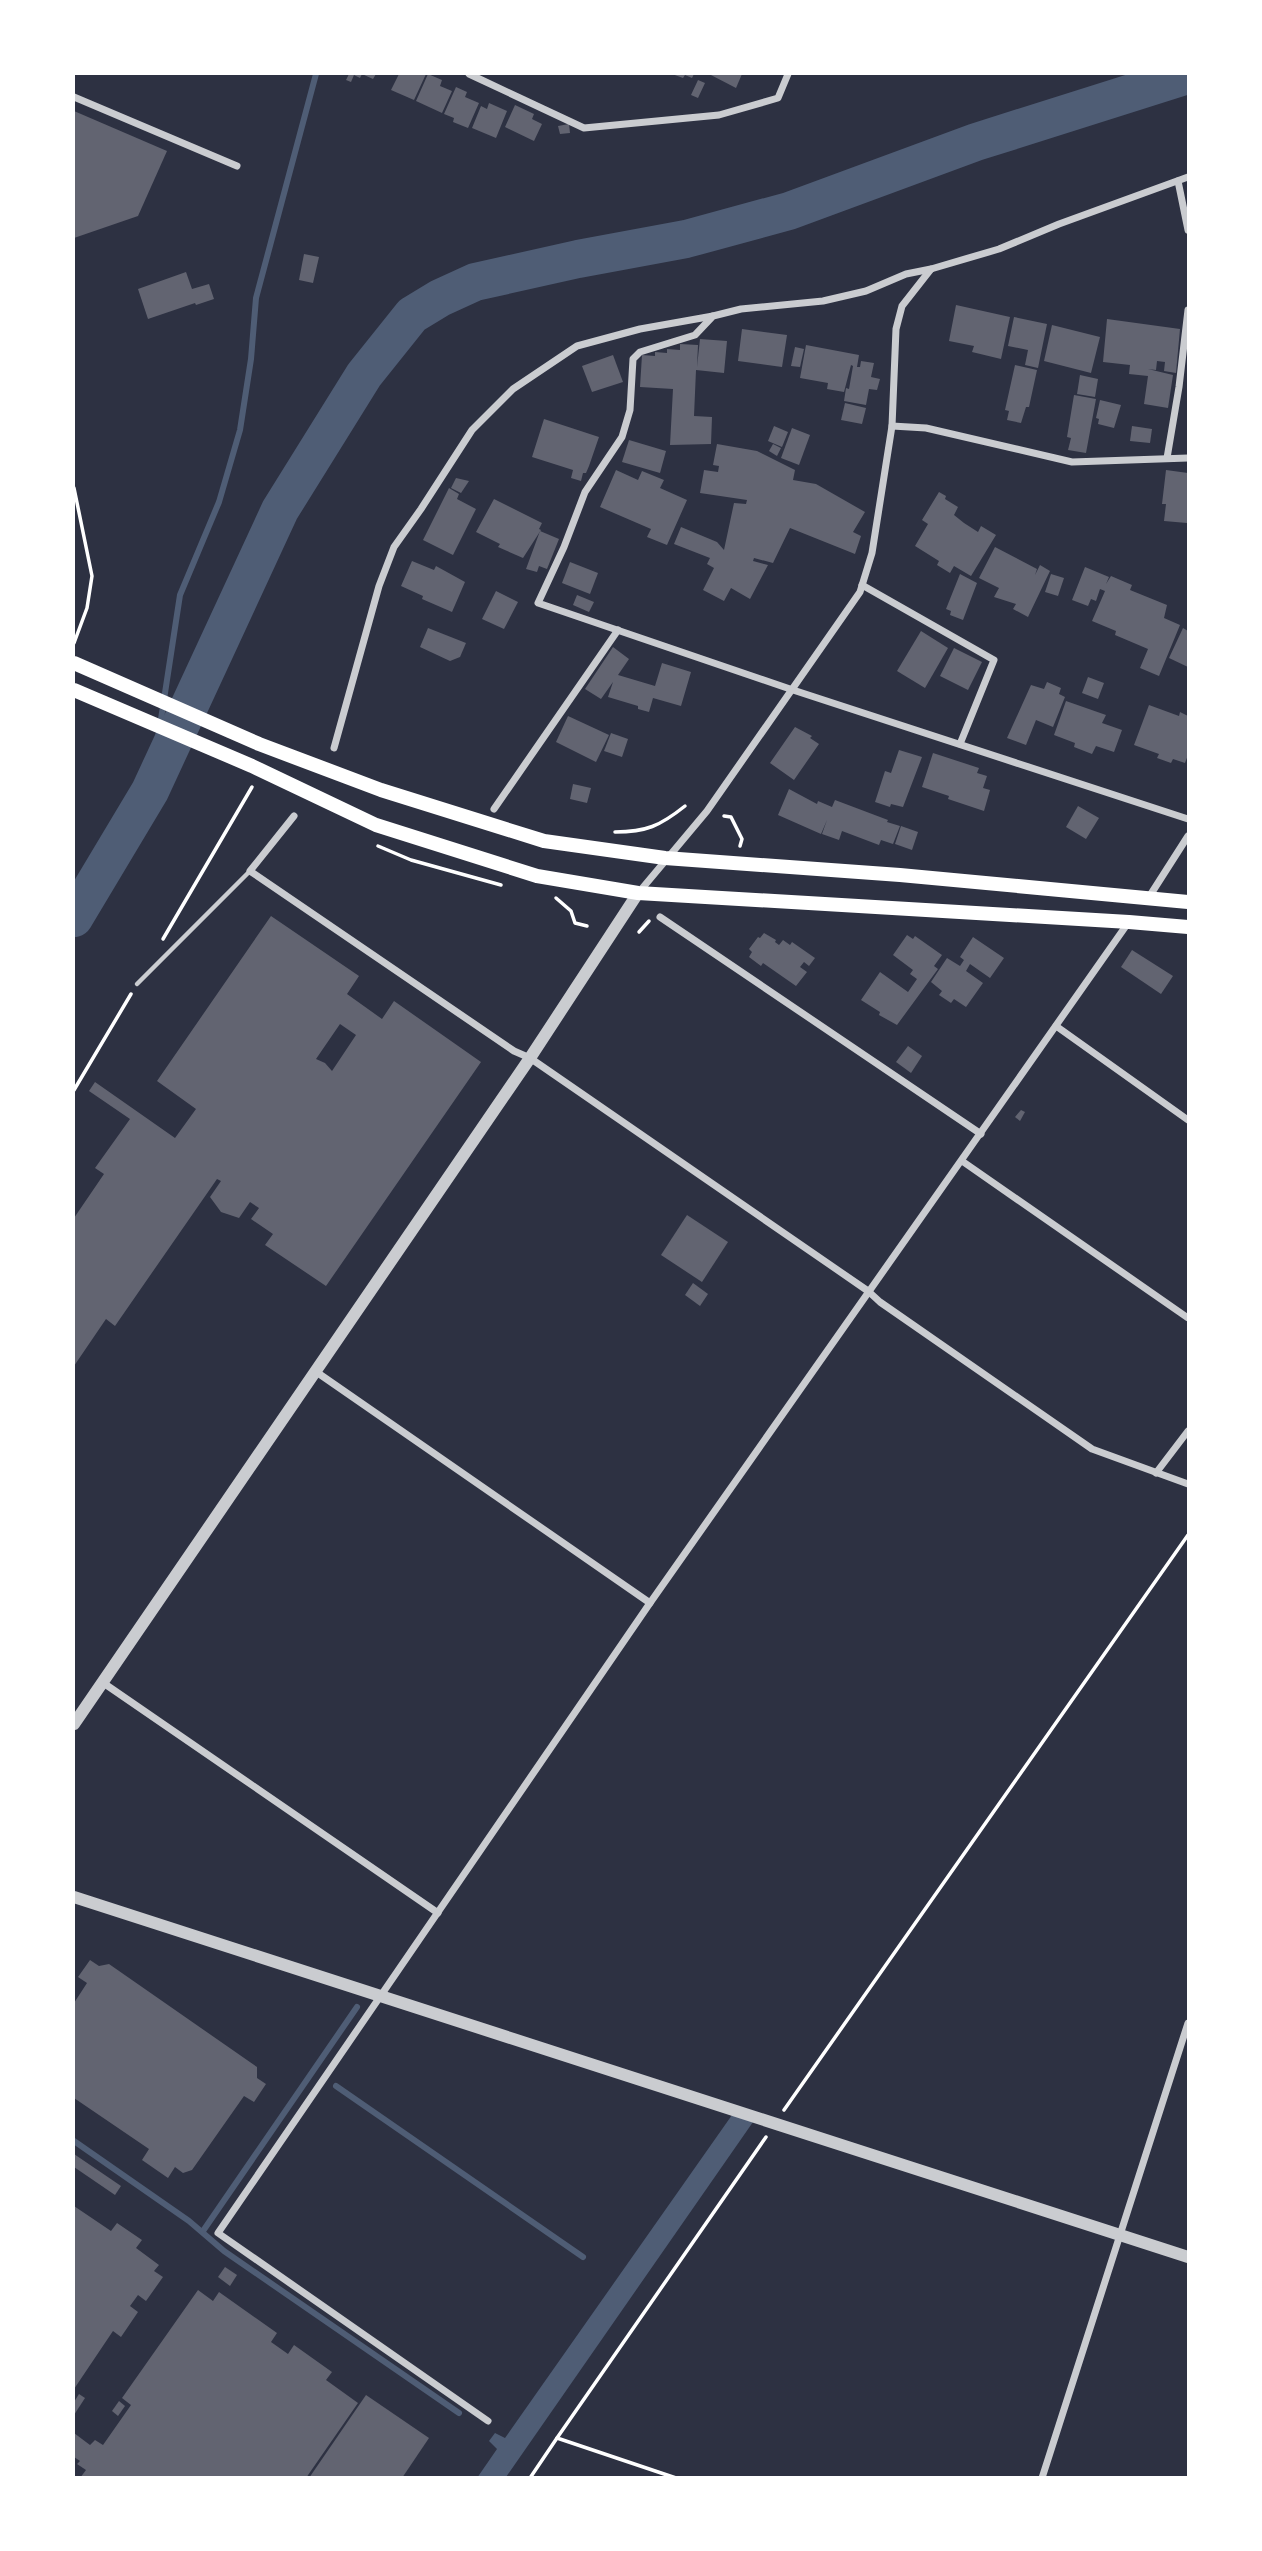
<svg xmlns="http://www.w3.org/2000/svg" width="1262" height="2551" viewBox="0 0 1262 2551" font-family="'PT Sans Narrow',sans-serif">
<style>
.water{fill:#4f5d75}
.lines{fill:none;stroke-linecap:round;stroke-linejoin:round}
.stream{stroke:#4f5d75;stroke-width:6}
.river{stroke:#4f5d75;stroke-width:38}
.building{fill:#626471;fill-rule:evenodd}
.path{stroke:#fff;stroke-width:3.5}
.service{stroke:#caccd0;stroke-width:4.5}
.minor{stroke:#caccd0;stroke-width:7}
.tertiary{stroke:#caccd0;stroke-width:12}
.primary{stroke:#fff;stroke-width:14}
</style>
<rect width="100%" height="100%" fill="#2d3142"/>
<polygon class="water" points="732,2115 753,2122 506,2477 477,2478 497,2449 489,2441 495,2433 505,2438"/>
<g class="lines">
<g class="stream">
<polyline points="150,791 180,595 219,502 240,430 251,359 256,298 316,74"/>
<polyline points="336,2086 583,2257"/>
<polyline points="74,2141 189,2221 224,2251 459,2413"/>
<polyline points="203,2231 357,2007"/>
</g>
<polyline class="river" points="74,918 150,791 280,510 364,375 412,315 440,298 475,282 578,259 686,239 789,211 976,142 1188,75"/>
</g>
<g class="building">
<polygon points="349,74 376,74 373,79 362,74 360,78 354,75 351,82 346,80"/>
<polygon points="399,74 426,74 414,100 391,90"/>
<polygon points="428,74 442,80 440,86 452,91 442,113 416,101"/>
<polygon points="672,74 694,74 692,78 685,75 683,78"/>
<polygon points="709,74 742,74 736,88"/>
<polygon points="698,80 705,83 698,98 691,95"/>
<polygon points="456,87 467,92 465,97 479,103 468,128 453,122 454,118 444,114"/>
<polygon points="489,103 507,111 496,138 472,128 481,106 487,109"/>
<polygon points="515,105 534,114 532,119 542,124 534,141 505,127"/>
<polygon points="74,111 167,151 138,216 74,238"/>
<polygon points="569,124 570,133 560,134 558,126"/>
<polygon points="304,254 319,257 313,283 299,280"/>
<polygon points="186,272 192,289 209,284 214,299 196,305 195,303 148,319 138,289"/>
<polygon points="956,305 1010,317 1001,359 972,352 974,346 949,341"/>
<polygon points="1014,317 1047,324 1038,368 1025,365 1028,350 1008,346"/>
<polygon points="1107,319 1180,329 1176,373 1164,371 1165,362 1157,361 1156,370 1148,369 1173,375 1168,408 1144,404 1148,376 1129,374 1130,365 1103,362"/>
<polygon points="1052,325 1100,337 1091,373 1044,361"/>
<polygon points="742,329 787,335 782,367 738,361"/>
<polygon points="700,339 727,341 724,373 696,370 694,416 712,417 711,444 670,445 673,389 640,387 642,355 655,356 655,352 667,353 667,349 680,350 680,344 698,345 697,367"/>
<polygon points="806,345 859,355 857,367 860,367 861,361 874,363 871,377 880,379 877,390 869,389 866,405 844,401 846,388 849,389 853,366 851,365 844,392 827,389 828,383 800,378"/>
<polygon points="795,347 804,349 800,367 791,366"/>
<polygon points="613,355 623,382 592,392 582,366"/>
<polygon points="1015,365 1037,370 1029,407 1026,407 1021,423 1007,420 1009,411 1005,410"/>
<polygon points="1080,375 1098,379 1095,397 1077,394"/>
<polygon points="1074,395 1096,399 1086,453 1068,450 1071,438 1067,437"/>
<polygon points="1100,400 1121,405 1114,428 1098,424 1099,419 1096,418"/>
<polygon points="845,403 866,408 862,424 841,420"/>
<polygon points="544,419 599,437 589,466 586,473 583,473 581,481 571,478 573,470 532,457"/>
<polygon points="774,426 788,432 782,447 768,441"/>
<polygon points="1132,426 1152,429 1150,443 1130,441"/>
<polygon points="792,428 810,435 799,465 781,458"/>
<polygon points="629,440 666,451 660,473 622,462"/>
<polygon points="717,444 757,451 795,470 793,480 816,484 865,512 853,532 861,536 855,554 790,528 773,563 754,558 753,561 768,565 750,599 731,588 724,601 703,590 714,568 707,564 710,558 674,544 681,527 717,542 724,550 734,503 746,504 747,500 700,493 704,470 718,472 719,466 713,465"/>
<polygon points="773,444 781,448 777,456 769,451"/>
<polygon points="616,470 638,480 642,471 664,480 660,488 687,500 667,545 647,537 651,529 600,507"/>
<polygon points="1166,470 1188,473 1187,523 1164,521 1166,504 1162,504"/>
<polygon points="456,478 469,481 461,493 451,488"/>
<polygon points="449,488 459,494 457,499 476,509 453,555 423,540"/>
<polygon points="939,492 946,496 945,499 958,507 954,515 964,523 978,532 981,526 996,535 971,576 954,566 950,573 937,565 939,561 915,546 928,524 922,520"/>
<polygon points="494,499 542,523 539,529 541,530 523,558 498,547 500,544 476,532"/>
<polygon points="540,531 559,539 547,569 539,566 537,572 526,569"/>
<polygon points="995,547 1037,569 1035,575 1040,565 1050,571 1028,617 1013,609 1016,604 994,597 999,588 979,578"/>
<polygon points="412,561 434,570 436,566 465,582 452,612 422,599 423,596 401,586"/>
<polygon points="570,562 598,573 590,594 562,583"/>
<polygon points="1085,567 1109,577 1106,584 1111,576 1132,585 1130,590 1167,605 1164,618 1180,625 1159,676 1140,668 1148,649 1115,635 1116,631 1092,621 1105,591 1100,589 1096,601 1091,599 1088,606 1072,600"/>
<polygon points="960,574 977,583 963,620 950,615 951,611 946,609"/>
<polygon points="1051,574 1064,578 1058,596 1045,592"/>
<polygon points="496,591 518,602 504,629 482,619"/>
<polygon points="577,595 594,602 589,612 573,605"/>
<polygon points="428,628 466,643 460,657 450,661 420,647"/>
<polygon points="1183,628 1188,631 1188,667 1169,658"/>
<polygon points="921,631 948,648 925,688 897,671"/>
<polygon points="613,647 629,659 618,675 655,686 662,663 691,672 681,706 653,698 649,712 638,709 638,706 608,697 613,682 601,699 585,689"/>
<polygon points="954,648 982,662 968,690 940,676"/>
<polygon points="1088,677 1104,683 1098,699 1082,693"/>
<polygon points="1047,682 1061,688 1059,694 1065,697 1053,727 1036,720 1026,745 1007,738 1031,685 1044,689"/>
<polygon points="1066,701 1106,715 1102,723 1122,730 1114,752 1096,746 1092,754 1074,747 1075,743 1054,735"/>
<polygon points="1149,705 1179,716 1180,712 1188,716 1188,755 1185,763 1173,759 1171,763 1157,758 1159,754 1134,745"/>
<polygon points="568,716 609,735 596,762 556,742"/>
<polygon points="795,727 812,736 810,738 819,744 794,780 770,763"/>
<polygon points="611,733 628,739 622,757 604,751"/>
<polygon points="899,750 922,757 903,807 891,804 890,807 875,802 885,771 891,773"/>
<polygon points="933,753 979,768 977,773 987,776 983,788 990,790 984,811 948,799 949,796 922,787"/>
<polygon points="573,784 591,788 587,803 570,799"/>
<polygon points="789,789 817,804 818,801 832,807 835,800 888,820 887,822 900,826 893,844 881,840 879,845 842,831 839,840 822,834 827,820 821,834 778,815"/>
<polygon points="1078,806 1099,818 1086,839 1066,827"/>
<polygon points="901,826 918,832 912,850 895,844"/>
<path d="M 271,916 L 359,976 L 347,994 L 382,1019 L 394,1001 L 481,1062 L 326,1286 L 265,1245 L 273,1234 L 251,1219 L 259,1208 L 250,1202 L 239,1218 L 221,1212 L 210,1197 L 221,1181 L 217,1179 L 115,1326 L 106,1319 L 74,1366 L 74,1218 L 104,1174 L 95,1168 L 130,1119 L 89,1091 L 95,1082 L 175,1138 L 196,1109 L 157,1081 ZM 340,1024 L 356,1035 L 332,1071 L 325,1063 L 316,1059 Z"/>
<polygon points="764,933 776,940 775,942 779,945 783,940 790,945 792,942 815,958 809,966 804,962 800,967 807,972 796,986 763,963 761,966 749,957 752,952 749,949 758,937 760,938"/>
<polygon points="907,935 913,939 915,936 942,955 934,966 938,969 897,1025 879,1015 880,1012 861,1000 880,972 908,992 917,979 910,974 913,970 893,955"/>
<polygon points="973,937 1004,958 990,978 970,964 966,971 983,983 966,1007 954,999 951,1003 939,995 942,991 931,982 947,958 960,966 964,960 960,957"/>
<polygon points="1132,950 1173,976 1161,994 1121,967"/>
<polygon points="908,1046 922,1056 911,1073 896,1062"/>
<polygon points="1021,1110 1025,1112 1020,1121 1015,1117"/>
<polygon points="687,1215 728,1242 702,1282 661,1255"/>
<polygon points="693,1283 708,1294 700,1306 685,1295"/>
<polygon points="90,1960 99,1966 109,1964 257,2067 257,2078 266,2084 254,2102 244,2096 192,2170 183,2173 175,2167 168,2178 142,2160 149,2149 74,2098 74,2003 87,1983 78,1977"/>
<polygon points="74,2154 121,2186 115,2195 74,2167"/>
<polygon points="74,2206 111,2231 117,2223 142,2240 136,2248 159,2265 154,2271 163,2277 146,2301 138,2295 130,2306 138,2312 121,2337 113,2331 74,2389"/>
<polygon points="225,2267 237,2275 230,2286 218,2277"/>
<polygon points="198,2290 213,2301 219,2292 277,2333 271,2342 288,2354 294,2345 332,2372 326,2380 358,2403 306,2478 80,2478 86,2470 77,2464 80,2461 74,2457 74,2433 90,2445 95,2440 103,2445 131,2405 122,2398"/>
<polygon points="79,2394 85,2398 74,2415 74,2402"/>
<polygon points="366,2395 429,2438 402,2478 309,2478"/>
<polygon points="119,2401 125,2406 118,2416 112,2411"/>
</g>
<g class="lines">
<g class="path">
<polyline points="74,488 92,576 87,608 74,643"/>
<polyline points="724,816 731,817 742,839 740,846"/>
<path d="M 615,832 C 646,832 660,826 685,806"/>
<polyline points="378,846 411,860 501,885"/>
<polyline points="556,898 571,911 575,923 587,926"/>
<polyline points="639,932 649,921"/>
<polyline points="163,939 252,787"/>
<polyline points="74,1090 131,994"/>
<polyline points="784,2110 1188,1535"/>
<polyline points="530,2478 557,2438"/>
<polyline points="676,2478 557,2438 766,2137"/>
</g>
<polyline class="service" points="137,984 250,871"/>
<g class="minor">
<polyline points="469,74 584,128 719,115 778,98 788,74"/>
<polyline points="74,97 237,166"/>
<polyline points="1178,181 1188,230"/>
<polyline points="931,269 906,274 866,291 823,301 741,309 713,316 695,335 640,352 633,359 630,410 622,437 585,492 564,547 538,603 793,690 1188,819"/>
<polyline points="892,426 926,428 1072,462 1188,458"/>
<polyline points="1167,458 1179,387 1188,310"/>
<polyline points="862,585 994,660 960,744"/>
<polyline points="334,748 379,586 394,547 421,509 472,430 513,389 577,346 640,329 713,316"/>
<polyline points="494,809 618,630"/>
<polyline points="294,816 250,871 514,1051 530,1058 868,1291 880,1302 1092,1449 1188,1484"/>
<polyline points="640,891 707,811 860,592 872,553 892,426 896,329 902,306 931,269 999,249 1059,224 1188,177"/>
<polyline points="1149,897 1188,836"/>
<polyline points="660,917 981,1134"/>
<polyline points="1056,1026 1188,1120"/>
<polyline points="962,1161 1188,1318"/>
<polyline points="315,1371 650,1603"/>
<polyline points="1156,1473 1188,1431"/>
<polyline points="102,1682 438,1913"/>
<polyline points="488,2421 218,2233 650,1603 1128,923"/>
<polyline points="1042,2478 1188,2023"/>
</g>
<g class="tertiary">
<polyline points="74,1724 530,1058 638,893"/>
<polyline points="74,1897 1188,2257"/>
</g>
<g class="primary">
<polyline points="74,663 259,744 381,790 544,841 665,858 900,875 1188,902"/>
<polyline points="74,690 252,766 376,825 537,876 638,893 1129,922 1188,927"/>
</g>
</g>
<rect width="1262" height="2551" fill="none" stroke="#ffffff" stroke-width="150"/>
</svg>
